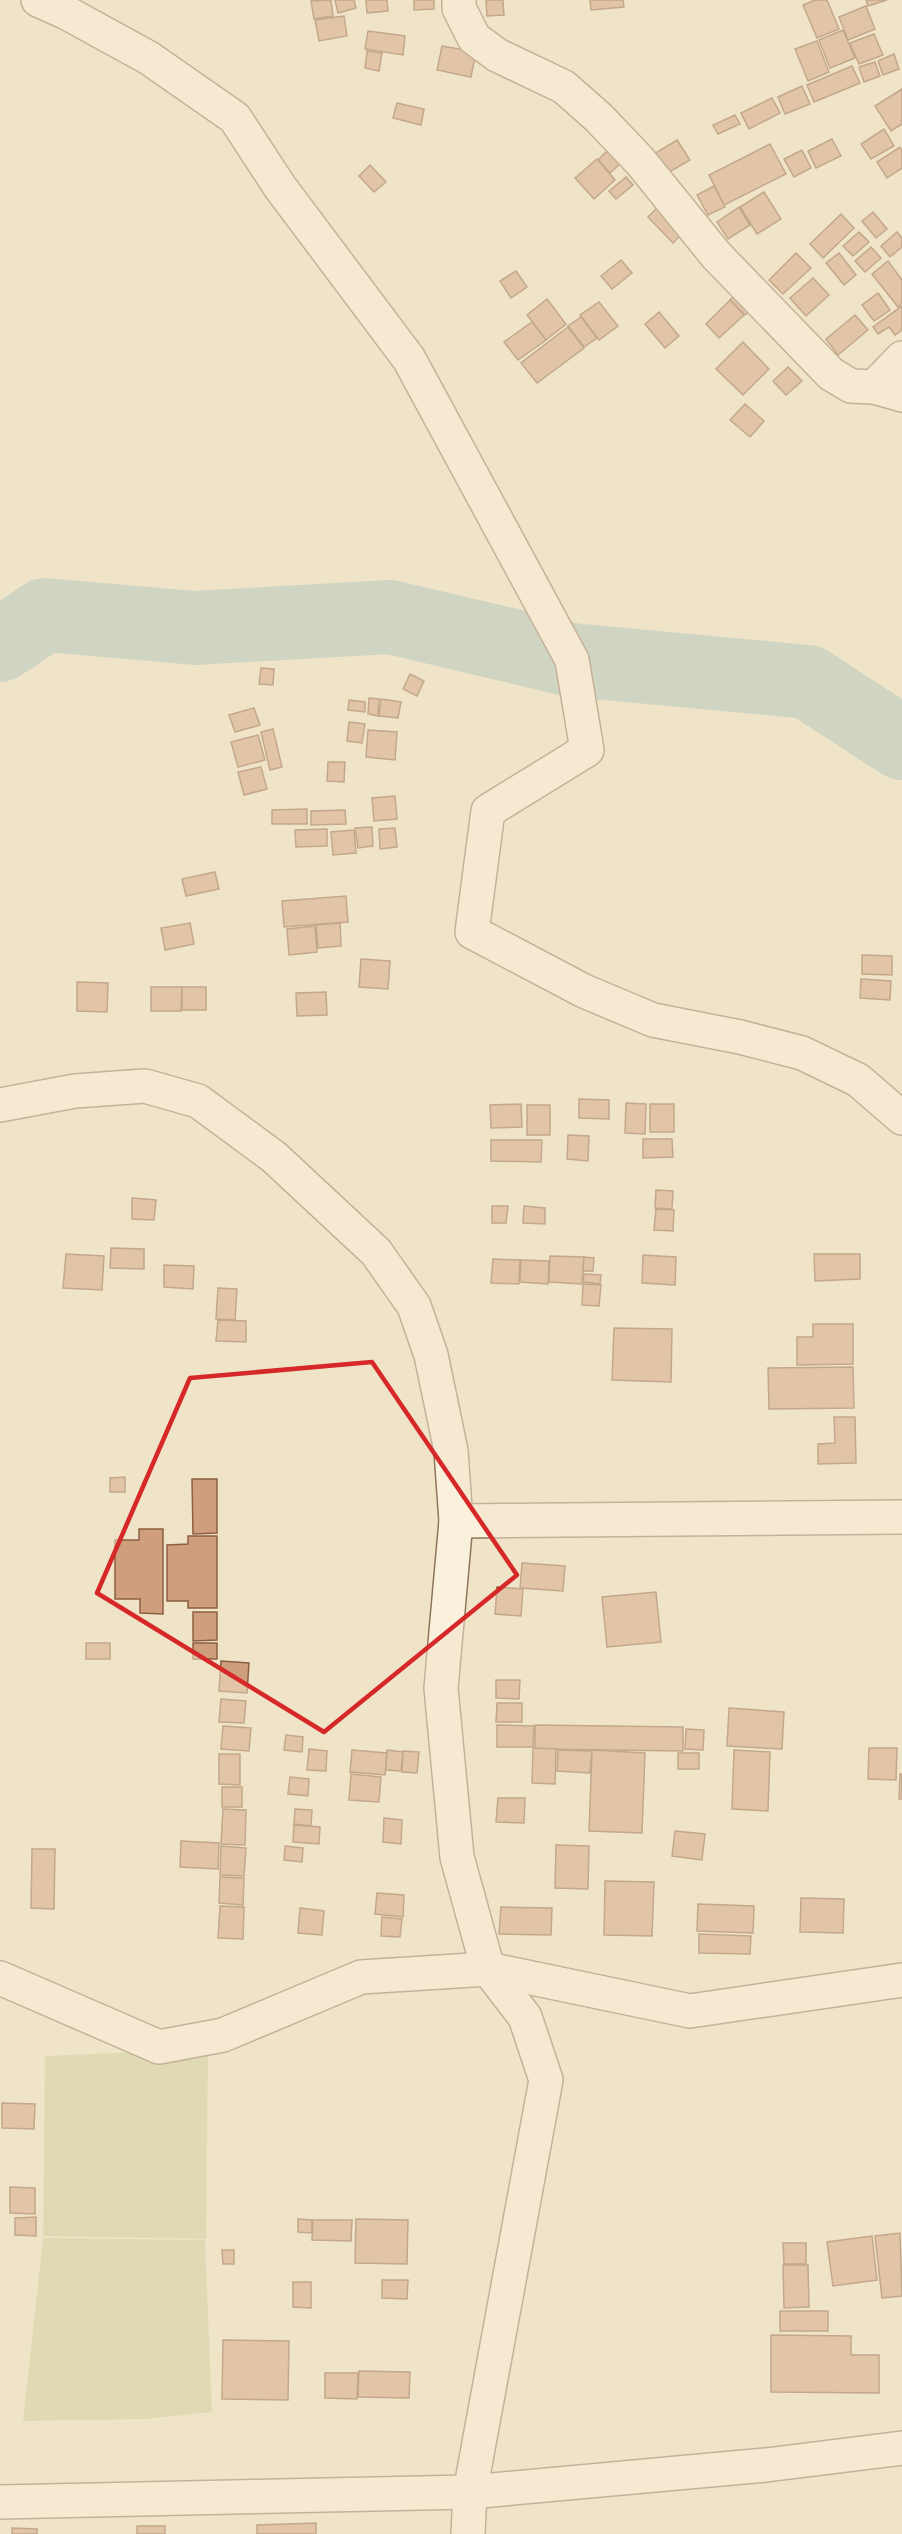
<svg xmlns="http://www.w3.org/2000/svg" width="902" height="2534" viewBox="0 0 902 2534" font-family="Spectral,serif">
<style>
.green{fill:#c9cf9b}
.lines{fill:none;stroke-linecap:round;stroke-linejoin:round}
.river{stroke:#a9c4bc;stroke-width:74}
.building{fill:#cf9f7d;stroke:#8d5f41;stroke-width:1.5}
.street-casing{stroke:#8d765c;stroke-width:36}
.street{stroke:#faf1dc;stroke-width:33}
.marked{fill:none;stroke:#d62828;stroke-width:4.5;stroke-linejoin:round}
</style>
<rect width="100%" height="100%" fill="#f0e4c8"/>
<g class="green">
<polygon points="208,2049 206,2239 43,2236 45,2056"/>
<polygon points="43,2238 205,2240 212,2412 146,2419 23,2421"/>
</g>
<g class="lines">
<polyline class="river" points="0,645 45,615 195,628 390,617 572,660 808,682 902,743"/>
</g>
<g class="building">
<polygon points="331,0 333,16 314,19 311,1"/>
<polygon points="335,0 354,0 356,8 338,13"/>
<polygon points="366,0 387,0 388,11 367,13"/>
<polygon points="414,0 434,0 434,9 414,10"/>
<polygon points="486,0 503,0 504,15 487,16"/>
<polygon points="590,0 623,0 624,7 591,10"/>
<polygon points="815,0 827,0 839,29 817,38 803,5"/>
<polygon points="866,0 887,0 868,6"/>
<polygon points="866,6 875,29 848,40 839,17"/>
<polygon points="344,16 347,36 319,41 315,20"/>
<polygon points="843,30 855,58 830,68 819,40"/>
<polygon points="368,31 405,36 403,55 365,49"/>
<polygon points="874,34 883,55 859,64 850,43"/>
<polygon points="817,41 829,72 808,81 795,49"/>
<polygon points="442,46 476,52 471,77 437,70"/>
<polygon points="367,51 382,53 379,71 365,68"/>
<polygon points="894,54 899,69 883,75 878,61"/>
<polygon points="875,62 880,76 864,82 859,67"/>
<polygon points="852,66 860,83 814,102 807,85"/>
<polygon points="802,86 810,104 785,114 778,97"/>
<polygon points="902,89 902,124 891,131 875,106"/>
<polygon points="772,98 780,113 749,129 741,113"/>
<polygon points="397,103 424,109 421,125 393,118"/>
<polygon points="735,115 740,124 718,134 713,125"/>
<polygon points="884,129 894,146 871,159 861,144"/>
<polygon points="832,139 841,156 816,168 808,151"/>
<polygon points="677,140 690,160 666,174 654,154"/>
<polygon points="770,144 786,174 724,205 709,175"/>
<polygon points="900,147 902,151 902,168 887,178 877,162"/>
<polygon points="609,149 621,163 610,173 598,160"/>
<polygon points="802,150 811,168 794,177 784,159"/>
<polygon points="597,159 615,180 594,199 575,178"/>
<polygon points="370,165 386,182 374,192 359,176"/>
<polygon points="626,177 633,185 616,199 609,191"/>
<polygon points="714,186 725,207 708,215 697,195"/>
<polygon points="764,192 781,219 757,234 740,207"/>
<polygon points="659,206 685,231 673,243 648,217"/>
<polygon points="739,207 750,225 728,239 717,222"/>
<polygon points="873,212 887,229 876,238 862,221"/>
<polygon points="841,214 854,228 823,258 810,244"/>
<polygon points="859,232 869,242 853,256 843,246"/>
<polygon points="897,232 902,238 902,247 890,257 881,246"/>
<polygon points="871,247 881,258 865,272 855,261"/>
<polygon points="796,253 811,268 783,294 769,280"/>
<polygon points="839,253 856,275 844,285 826,263"/>
<polygon points="621,260 632,273 612,289 601,276"/>
<polygon points="888,261 902,280 902,303 898,307 872,274"/>
<polygon points="516,271 527,287 511,298 500,281"/>
<polygon points="813,278 829,295 806,316 790,298"/>
<polygon points="741,289 756,304 745,315 730,300"/>
<polygon points="878,293 890,310 874,321 862,305"/>
<polygon points="547,299 566,324 546,340 527,315"/>
<polygon points="730,300 744,315 719,338 706,324"/>
<polygon points="599,302 618,326 599,340 580,315"/>
<polygon points="902,306 902,330 895,335 889,327 878,334 873,327"/>
<polygon points="659,312 679,336 665,348 645,324"/>
<polygon points="855,315 868,330 838,355 826,339"/>
<polygon points="581,317 597,338 584,347 568,326"/>
<polygon points="532,322 546,340 518,360 504,342"/>
<polygon points="568,327 584,348 537,383 521,363"/>
<polygon points="743,342 769,369 743,395 716,369"/>
<polygon points="788,367 802,381 786,395 773,381"/>
<polygon points="745,404 764,421 750,437 730,420"/>
<polygon points="261,668 274,669 273,685 259,684"/>
<polygon points="410,674 424,681 417,696 403,689"/>
<polygon points="369,698 379,699 378,716 368,714"/>
<polygon points="381,699 401,702 398,718 379,716"/>
<polygon points="349,700 365,702 365,712 348,710"/>
<polygon points="254,708 260,725 235,732 229,715"/>
<polygon points="349,722 365,724 362,743 347,741"/>
<polygon points="273,729 282,767 270,770 261,732"/>
<polygon points="368,730 397,732 395,760 366,757"/>
<polygon points="258,735 265,760 238,767 231,742"/>
<polygon points="328,762 345,762 344,782 327,781"/>
<polygon points="261,767 267,789 244,795 238,772"/>
<polygon points="395,796 397,819 374,821 372,798"/>
<polygon points="307,809 307,824 272,824 272,810"/>
<polygon points="345,810 346,824 311,825 311,811"/>
<polygon points="372,827 373,846 358,848 355,828"/>
<polygon points="395,828 397,847 380,849 379,829"/>
<polygon points="327,829 327,846 296,847 295,830"/>
<polygon points="354,830 356,853 333,855 331,832"/>
<polygon points="215,872 219,889 186,896 182,879"/>
<polygon points="346,896 348,922 284,927 282,901"/>
<polygon points="190,923 194,944 165,950 161,928"/>
<polygon points="340,923 341,946 318,948 316,925"/>
<polygon points="315,926 317,952 289,955 287,929"/>
<polygon points="862,955 892,956 892,975 862,974"/>
<polygon points="361,959 390,961 388,989 359,987"/>
<polygon points="861,979 891,981 890,1000 860,998"/>
<polygon points="77,982 108,983 107,1012 77,1011"/>
<polygon points="151,987 182,987 181,1011 151,1011"/>
<rect x="182" y="987" width="24" height="23"/>
<polygon points="326,992 327,1015 297,1016 296,993"/>
<polygon points="579,1099 609,1100 609,1119 579,1118"/>
<polygon points="626,1103 646,1104 645,1134 625,1133"/>
<polygon points="521,1104 522,1127 491,1128 490,1105"/>
<rect x="650" y="1104" width="24" height="28"/>
<rect x="527" y="1105" width="23" height="30"/>
<polygon points="568,1135 589,1136 588,1161 567,1159"/>
<polygon points="643,1139 672,1139 673,1157 643,1158"/>
<polygon points="491,1140 542,1140 541,1162 491,1161"/>
<polygon points="656,1190 673,1191 672,1209 655,1208"/>
<polygon points="132,1198 156,1200 154,1220 132,1219"/>
<polygon points="492,1206 508,1206 506,1223 492,1223"/>
<polygon points="524,1206 545,1208 545,1224 523,1223"/>
<polygon points="656,1209 674,1210 673,1231 654,1230"/>
<polygon points="111,1248 144,1249 144,1269 110,1268"/>
<polygon points="66,1254 104,1256 102,1290 63,1288"/>
<polygon points="814,1254 860,1254 860,1279 815,1281"/>
<polygon points="643,1255 676,1257 675,1285 642,1283"/>
<polygon points="550,1256 584,1257 582,1284 549,1282"/>
<polygon points="584,1257 594,1258 593,1271 583,1271"/>
<polygon points="493,1259 520,1260 519,1284 491,1283"/>
<polygon points="521,1260 549,1261 548,1284 520,1282"/>
<polygon points="164,1265 194,1266 193,1289 164,1287"/>
<polygon points="584,1274 601,1275 600,1284 583,1282"/>
<polygon points="583,1284 601,1285 599,1306 582,1305"/>
<polygon points="218,1288 237,1289 235,1320 216,1319"/>
<polygon points="218,1320 246,1321 246,1342 216,1341"/>
<polygon points="813,1324 853,1324 853,1364 797,1365 797,1337 813,1337"/>
<polygon points="614,1328 672,1329 671,1382 612,1380"/>
<polygon points="853,1367 854,1408 769,1409 768,1368"/>
<polygon points="834,1417 855,1417 856,1463 818,1464 818,1444 835,1443"/>
<polygon points="125,1477 125,1492 110,1492 110,1478"/>
<polygon points="192,1479 217,1479 217,1533 193,1534"/>
<polygon points="139,1529 163,1529 163,1614 140,1613 140,1599 115,1599 115,1540 139,1540"/>
<polygon points="188,1536 217,1536 217,1608 188,1608 188,1601 167,1601 167,1545 188,1544"/>
<polygon points="522,1563 565,1566 563,1591 520,1588"/>
<polygon points="497,1587 523,1589 521,1616 495,1614"/>
<polygon points="656,1592 661,1642 607,1647 602,1597"/>
<polygon points="193,1612 217,1612 217,1640 193,1641"/>
<rect x="86" y="1643" width="24" height="16"/>
<rect x="193" y="1643" width="24" height="16"/>
<polygon points="221,1661 249,1663 247,1693 219,1691"/>
<polygon points="496,1680 520,1680 519,1699 496,1698"/>
<polygon points="221,1699 246,1701 244,1723 219,1722"/>
<polygon points="497,1703 522,1703 522,1722 496,1722"/>
<polygon points="729,1708 784,1712 782,1749 727,1746"/>
<polygon points="497,1725 534,1726 533,1747 497,1747"/>
<polygon points="535,1725 683,1727 683,1751 535,1749"/>
<polygon points="223,1726 251,1728 249,1751 221,1749"/>
<polygon points="686,1729 704,1730 703,1750 685,1749"/>
<polygon points="286,1735 303,1737 302,1752 284,1750"/>
<polygon points="533,1748 556,1749 555,1784 532,1783"/>
<polygon points="869,1748 897,1748 896,1780 868,1779"/>
<polygon points="309,1749 327,1751 326,1771 307,1770"/>
<polygon points="352,1750 387,1753 385,1775 350,1772"/>
<polygon points="387,1750 403,1752 401,1771 386,1770"/>
<polygon points="558,1750 592,1751 590,1773 557,1771"/>
<polygon points="592,1750 645,1753 642,1833 589,1831"/>
<polygon points="734,1750 770,1752 768,1811 732,1809"/>
<polygon points="403,1751 419,1752 417,1773 402,1772"/>
<rect x="678" y="1753" width="21" height="16"/>
<polygon points="219,1754 240,1754 240,1785 219,1784"/>
<polygon points="351,1774 381,1777 379,1802 349,1800"/>
<polygon points="900,1774 902,1774 902,1799 899,1799"/>
<polygon points="290,1777 309,1779 308,1796 288,1794"/>
<rect x="222" y="1787" width="20" height="20"/>
<polygon points="498,1798 525,1798 524,1823 496,1822"/>
<polygon points="223,1809 246,1810 245,1845 221,1844"/>
<polygon points="295,1809 312,1810 311,1826 294,1824"/>
<polygon points="384,1818 402,1820 401,1844 383,1842"/>
<polygon points="294,1825 320,1827 319,1844 293,1842"/>
<polygon points="675,1831 705,1834 702,1860 672,1856"/>
<polygon points="181,1841 219,1843 218,1869 180,1867"/>
<polygon points="556,1845 589,1846 588,1889 555,1888"/>
<polygon points="221,1846 246,1848 244,1876 220,1875"/>
<polygon points="285,1846 303,1848 302,1862 284,1860"/>
<polygon points="32,1849 55,1849 54,1909 31,1908"/>
<polygon points="220,1877 244,1878 243,1905 219,1903"/>
<polygon points="605,1881 654,1882 652,1936 604,1935"/>
<polygon points="377,1893 404,1895 403,1917 375,1914"/>
<polygon points="801,1898 844,1899 843,1933 800,1932"/>
<polygon points="698,1904 754,1906 753,1933 697,1931"/>
<polygon points="220,1906 244,1907 243,1939 218,1938"/>
<polygon points="501,1907 552,1908 551,1935 499,1934"/>
<polygon points="300,1908 324,1911 322,1935 298,1933"/>
<polygon points="382,1917 402,1919 400,1937 381,1936"/>
<polygon points="699,1934 751,1936 750,1954 699,1953"/>
<polygon points="2,2103 35,2104 34,2129 2,2128"/>
<polygon points="10,2187 35,2188 35,2214 10,2213"/>
<polygon points="36,2217 36,2236 15,2235 15,2218"/>
<polygon points="298,2219 312,2220 312,2233 298,2232"/>
<polygon points="356,2219 408,2220 407,2264 355,2263"/>
<polygon points="313,2220 352,2220 351,2241 312,2240"/>
<polygon points="900,2233 902,2296 882,2298 875,2236"/>
<polygon points="872,2236 877,2280 833,2286 827,2242"/>
<polygon points="783,2243 806,2243 806,2264 784,2264"/>
<polygon points="222,2250 234,2250 234,2264 223,2264"/>
<polygon points="783,2265 808,2265 809,2307 784,2308"/>
<polygon points="382,2280 408,2280 407,2299 382,2298"/>
<polygon points="293,2282 311,2282 311,2308 293,2307"/>
<rect x="780" y="2311" width="48" height="20"/>
<polygon points="771,2335 851,2336 851,2355 879,2355 879,2393 771,2392"/>
<polygon points="223,2340 289,2341 288,2400 222,2399"/>
<polygon points="359,2371 410,2372 409,2398 358,2397"/>
<polygon points="325,2373 358,2373 357,2399 325,2398"/>
<polygon points="316,2523 316,2534 257,2534 257,2525"/>
<rect x="137" y="2526" width="28" height="8"/>
<polygon points="12,2528 37,2529 37,2534 12,2534"/>
</g>
<g class="lines">
<g class="street-casing">
<g id="street">
<polyline points="38,0 67,13 149,58 235,118 280,187 409,359 572,660 587,750 488,811 472,932 584,991 653,1020 740,1037 802,1053 858,1080 902,1118"/>
<polyline points="459,0 459,8 474,38 497,55 564,87 599,118 640,161 716,255 831,374 851,386 874,387 902,395"/>
<polyline points="874,387 902,358"/>
<polyline points="0,1105 75,1091 145,1086 198,1101 274,1157 376,1252 414,1306 431,1355 451,1451 456,1521 441,1688 457,1857 488,1969 525,2017 546,2080 470,2492 468,2534"/>
<polyline points="456,1521 902,1517"/>
<polyline points="0,1978 159,2047 223,2035 361,1977 488,1969 690,2011 902,1980"/>
<polyline points="0,2502 470,2492 766,2465 902,2448"/>
</g>
</g>
<use href="#street" class="street"/>
</g>
<path d="M0 0H902V2534H0ZM 372,1362 L 517,1575 L 324,1732 L 97,1593 L 190,1378 Z" fill="#f0e4c8" fill-opacity=".55" fill-rule="evenodd"/>
<path class="marked" d="M 372,1362 L 517,1575 L 324,1732 L 97,1593 L 190,1378 Z"/>
</svg>
